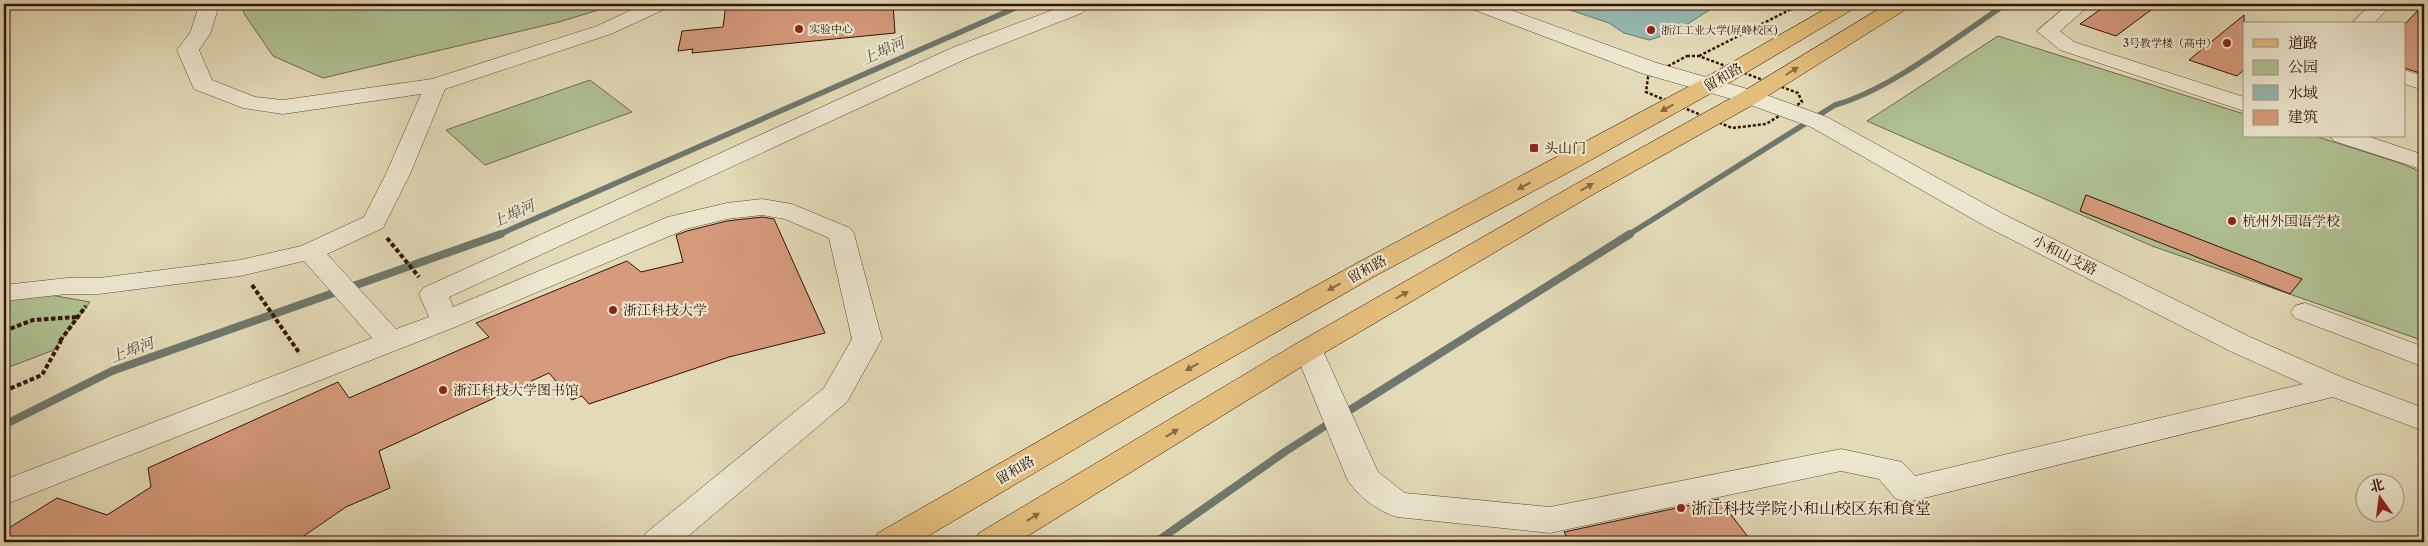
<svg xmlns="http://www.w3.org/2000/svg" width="2428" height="546" viewBox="0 0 2428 546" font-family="'Libre Caslon Text','Noto Serif SC',serif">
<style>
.green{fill:#afc192;stroke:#716a4c}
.water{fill:#95bab2;stroke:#6e786d}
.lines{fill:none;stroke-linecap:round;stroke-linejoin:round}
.stream-far1{stroke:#6e786d;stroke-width:5.5}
.stream{stroke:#6e786d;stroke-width:8}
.building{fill:#d69a7c;stroke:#331406}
.minor-casing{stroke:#5f4632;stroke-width:1}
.major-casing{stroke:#331406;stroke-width:1}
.path-far1{stroke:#331406;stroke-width:2.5;stroke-dasharray:3 2;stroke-linecap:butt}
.path{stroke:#331406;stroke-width:4;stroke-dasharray:4.5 2.5;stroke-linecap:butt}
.minor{fill:#ede7d0;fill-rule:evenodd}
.major{fill:#e2bd7c;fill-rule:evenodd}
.oneway{fill:#8a6841}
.poi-dot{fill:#8f2418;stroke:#ede7d0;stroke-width:2}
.labels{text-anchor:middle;stroke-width:4.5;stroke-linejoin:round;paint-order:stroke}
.far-poi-label{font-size:11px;fill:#331406;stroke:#ede7d0;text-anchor:start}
.street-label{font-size:14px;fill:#331406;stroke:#ede7d0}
.poi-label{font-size:14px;fill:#331406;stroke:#ede7d0;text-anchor:start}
.water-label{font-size:15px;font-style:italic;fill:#554e42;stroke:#ede7d0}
.near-poi-label{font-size:16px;fill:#331406;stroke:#ede7d0;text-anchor:start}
</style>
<rect width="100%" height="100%" fill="#e3dab7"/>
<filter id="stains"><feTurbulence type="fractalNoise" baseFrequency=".004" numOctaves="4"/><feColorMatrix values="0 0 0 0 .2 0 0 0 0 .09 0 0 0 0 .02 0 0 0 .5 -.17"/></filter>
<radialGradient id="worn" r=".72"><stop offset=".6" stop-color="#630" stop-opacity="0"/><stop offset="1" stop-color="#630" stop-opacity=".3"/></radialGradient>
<g class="green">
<polygon points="240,4 618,4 559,22 323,78 273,56 245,15"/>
<polygon points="1998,36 2244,114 2244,136 2315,136 2400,163 2424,173 2424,341 2152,246 1867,121"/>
<polygon points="590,80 632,112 485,165 446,130"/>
<polygon points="39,293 90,302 54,350 4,369 4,297"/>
</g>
<polygon class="water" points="1552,4 1719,4 1675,32 1649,40 1624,33 1609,23"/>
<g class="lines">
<g class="stream-far1">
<polyline points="498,235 1024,4"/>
<path d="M 1628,235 L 1835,105 C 1890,90 1958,36 2006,4"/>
</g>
<g class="stream">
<polyline points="1342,415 1630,234"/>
<polyline points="4,425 112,371 501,234"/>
<polyline points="1156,542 1286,451 1333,421"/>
</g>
</g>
<g class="building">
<polygon points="726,4 893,4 895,33 692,53 693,49 678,51 682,31 723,27"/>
<polygon points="2108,4 2159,4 2116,36 2080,24"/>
<polygon points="2424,4 2424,72 2423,74 2404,68 2404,25"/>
<polygon points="2244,15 2244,70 2237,76 2189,60"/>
<polygon points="2086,195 2302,279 2290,294 2080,211"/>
<polygon points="762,217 774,219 825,333 729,357 589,404 582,396 572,400 549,373 379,451 390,488 346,507 295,542 4,542 4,531 57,498 107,515 151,487 148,468 338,382 349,398 489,337 476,323 627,261 641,272 683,262 676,235 687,231 727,221"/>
<polygon points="1719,499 1752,542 1570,542 1564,532"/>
</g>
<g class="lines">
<g class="minor-casing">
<g id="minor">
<polygon points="193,4 213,4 217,12 210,34 199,50 212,80 255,97 283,100 432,79 597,26 644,4 670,4 667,8 611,34 445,89 410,174 383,228 327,254 396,329 429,317 419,294 423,288 954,47 1069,4 1092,4 1082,13 970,57 449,297 453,307 668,217 727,203 762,199 792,204 850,228 854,234 882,339 847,402 681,542 640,542 646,533 824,388 852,339 829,238 785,219 762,215 727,219 686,229 455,327 4,505 4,480 372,338 304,261 240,276 99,294 67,294 4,301 4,285 67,278 99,278 240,260 301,246 364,217 386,174 421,94 283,114 243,108 194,89 177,50 190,33 197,12"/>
<path d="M 1466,4 L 1494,4 L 1657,63 L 1758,92 L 1827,117 L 2003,214 L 2250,337 L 2346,379 L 2424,408 L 2424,431 L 2333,397 L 1908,502 L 1896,499 L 1879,479 L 1841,471 L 1550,533 L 1397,517 C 1379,512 1357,496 1347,479 L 1294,349 L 1299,342 L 1309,340 L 1319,342 L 1378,472 L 1405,493 L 1550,507 L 1841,449 L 1902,462 L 1915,476 L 2303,384 L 2230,351 L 1985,226 L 1811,127 L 1742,102 L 1641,73 L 1469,8 Z"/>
<polygon points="2069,4 2091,4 2060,31 2074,42 2244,97 2244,111 2060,50 2037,31"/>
<polygon points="2371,4 2392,4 2373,24 2351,24"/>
<polygon points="2404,70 2424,76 2424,90 2404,84"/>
<polygon points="2330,136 2367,136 2424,155 2424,170 2334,141"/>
<polygon points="2305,303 2424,347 2424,367 2295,318 2291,312 2295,306"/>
</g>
</g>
<g class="major-casing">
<g id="major">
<polygon points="1834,4 1858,4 1855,8 1717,90 1571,171 1377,275 1166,395 918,542 873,542 878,533 1144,381 1357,263 1701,80"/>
<polygon points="1887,4 1911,4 1908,8 1758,102 1592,195 1319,356 1018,542 974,542 979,533 1299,342 1574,185 1742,92"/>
</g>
</g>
<g class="path-far1">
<polygon points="1687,56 1699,56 1798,93 1802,102 1766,124 1732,128 1646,92 1648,77"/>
<polyline points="1699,56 1801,4"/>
</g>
<g class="path">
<polyline points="387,238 419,277"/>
<polyline points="252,285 300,354"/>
<polyline points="4,331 33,320 78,317"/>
<polyline points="60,341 86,306"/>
<polyline points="4,391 42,375 61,341"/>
</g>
<use href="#minor" class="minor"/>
<use href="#major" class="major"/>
</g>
<defs><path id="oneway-solid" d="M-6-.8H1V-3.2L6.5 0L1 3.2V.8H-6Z" transform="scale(1.25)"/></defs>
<g class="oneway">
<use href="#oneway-solid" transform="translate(1792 71) rotate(-32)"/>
<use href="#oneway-solid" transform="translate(1667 108) rotate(151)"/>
<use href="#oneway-solid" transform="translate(1524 186) rotate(152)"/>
<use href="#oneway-solid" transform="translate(1587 187) rotate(-29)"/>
<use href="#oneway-solid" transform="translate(1334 287) rotate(151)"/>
<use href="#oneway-solid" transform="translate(1402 295) rotate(-30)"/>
<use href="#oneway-solid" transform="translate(1192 367) rotate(151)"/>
<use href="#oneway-solid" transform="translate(1172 433) rotate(-31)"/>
<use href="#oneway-solid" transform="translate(1033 517) rotate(-31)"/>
</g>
<g class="poi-dot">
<circle cx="799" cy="29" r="5"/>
<circle cx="1651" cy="30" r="5"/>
<circle cx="2227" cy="43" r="5"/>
<rect x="1529" y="143" width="10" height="10" rx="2.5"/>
<circle cx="2232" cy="221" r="5"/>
<circle cx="613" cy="310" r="5"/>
<circle cx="443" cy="390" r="5"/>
<circle cx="1681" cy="508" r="5"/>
</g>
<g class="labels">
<g class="far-poi-label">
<text x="809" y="33">实验中心</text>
<text x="1661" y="34">浙江工业大学(屏峰校区)</text>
<text x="2217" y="47" text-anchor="end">3号教学楼（高中）</text>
</g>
<g class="street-label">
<text transform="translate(1723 77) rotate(-30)" y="5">留和路</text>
<text transform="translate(2065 255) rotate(27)" y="5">小和山支路</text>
<text transform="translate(1367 269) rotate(-29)" y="5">留和路</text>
<text transform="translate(1015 470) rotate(-30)" y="5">留和路</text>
</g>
<g class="poi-label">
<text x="1544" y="153">头山门</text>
<text x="2242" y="226">杭州外国语学校</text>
<text x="623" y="315">浙江科技大学</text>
<text x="453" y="395">浙江科技大学图书馆</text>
</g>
<g class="water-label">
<text transform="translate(883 51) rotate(-24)" y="5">上埠河</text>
<text transform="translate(513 214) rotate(-24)" y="5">上埠河</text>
<text transform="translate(132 350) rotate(-20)" y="5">上埠河</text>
</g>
<g class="near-poi-label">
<text x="1691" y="514">浙江科技学院小和山校区东和食堂</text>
</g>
</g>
<rect width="2428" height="546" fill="none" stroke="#e3dab7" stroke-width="20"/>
<rect x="5" y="5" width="2418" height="536" fill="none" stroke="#331406" stroke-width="2.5"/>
<rect x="10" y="10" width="2408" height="526" fill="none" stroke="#331406"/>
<rect x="2243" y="22" width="162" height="115" fill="#ede7d0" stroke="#a3937f"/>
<rect x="2253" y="39" width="25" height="8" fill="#e2bd7c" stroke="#a3937f"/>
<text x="2288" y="48" font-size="15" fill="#331406">道路</text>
<rect x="2253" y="60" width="25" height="15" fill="#afc192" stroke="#a3937f"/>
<text x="2288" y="72" font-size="15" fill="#331406">公园</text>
<rect x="2253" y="85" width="25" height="15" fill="#95bab2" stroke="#a3937f"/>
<text x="2288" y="98" font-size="15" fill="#331406">水域</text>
<rect x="2253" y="110" width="25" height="15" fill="#d69a7c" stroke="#a3937f"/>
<text x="2288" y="122" font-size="15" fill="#331406">建筑</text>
<g transform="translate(2380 498) rotate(346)"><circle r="24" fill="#ede7d0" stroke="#a3937f"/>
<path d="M0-4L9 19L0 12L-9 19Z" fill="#8f2418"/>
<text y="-8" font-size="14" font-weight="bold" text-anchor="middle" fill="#331406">北</text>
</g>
<rect width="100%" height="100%" filter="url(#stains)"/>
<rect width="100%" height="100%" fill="url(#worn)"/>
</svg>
